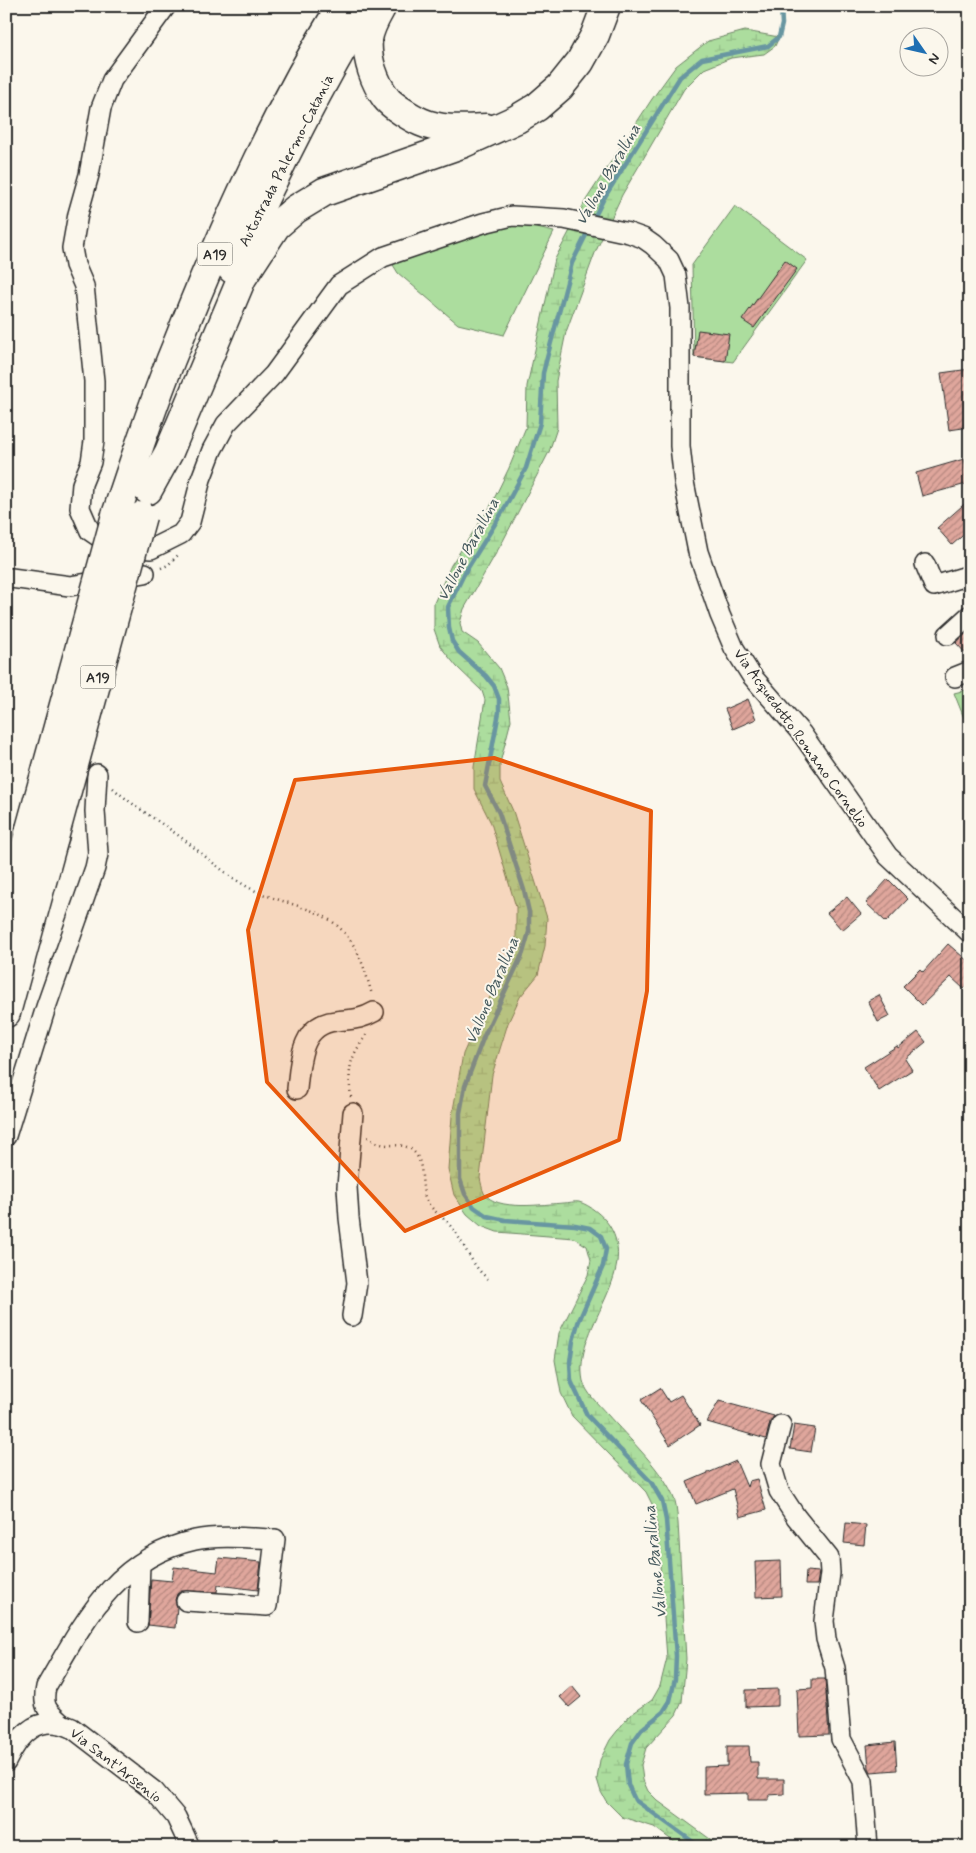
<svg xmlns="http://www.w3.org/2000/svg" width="976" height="1853" viewBox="0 0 976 1853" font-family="Mynerve,sans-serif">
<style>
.green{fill:#acdd9e;stroke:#6c8464}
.wetland{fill:url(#wetland-marsh);stroke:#6c8464}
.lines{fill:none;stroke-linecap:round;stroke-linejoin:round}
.stream{stroke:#6896a1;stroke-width:4.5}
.building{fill:url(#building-hatch);stroke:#2b2b2b}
.minor-casing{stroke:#2b2b2b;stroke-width:22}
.highway-casing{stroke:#2b2b2b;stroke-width:31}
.path{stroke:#2b2b2b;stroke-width:2.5;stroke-dasharray:1 4;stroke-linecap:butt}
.minor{stroke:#fbf7ec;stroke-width:19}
.highway{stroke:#fbf7ec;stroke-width:28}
.highway-bridge-casing{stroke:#2b2b2b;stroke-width:31;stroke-linecap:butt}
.highway-bridge{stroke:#fbf7ec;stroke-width:28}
.marked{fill:#e8590c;fill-opacity:0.2;stroke:#e8590c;stroke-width:4;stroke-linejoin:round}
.labels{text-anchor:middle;stroke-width:4;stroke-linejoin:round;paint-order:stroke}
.shield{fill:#fbf7ec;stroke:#696865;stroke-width:1}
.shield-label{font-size:14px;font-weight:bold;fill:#2b2b2b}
.street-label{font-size:15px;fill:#2b2b2b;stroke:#fbf7ec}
.water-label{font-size:16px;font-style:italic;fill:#44585c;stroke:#fbf7ec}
</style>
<defs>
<pattern id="wetland-marsh" width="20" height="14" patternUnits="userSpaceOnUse" patternTransform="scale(1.25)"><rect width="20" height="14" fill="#acdd9e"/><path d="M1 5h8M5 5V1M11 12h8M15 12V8" fill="none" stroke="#94be88"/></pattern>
<pattern id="building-hatch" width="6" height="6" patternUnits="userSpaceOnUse" patternTransform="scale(1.25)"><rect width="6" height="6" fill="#dfa69c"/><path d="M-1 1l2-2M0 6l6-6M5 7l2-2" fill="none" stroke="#b5877f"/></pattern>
</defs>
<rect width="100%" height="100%" fill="#fbf7ec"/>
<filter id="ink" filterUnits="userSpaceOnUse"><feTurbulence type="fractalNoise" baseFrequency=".02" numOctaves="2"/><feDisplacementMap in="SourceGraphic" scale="10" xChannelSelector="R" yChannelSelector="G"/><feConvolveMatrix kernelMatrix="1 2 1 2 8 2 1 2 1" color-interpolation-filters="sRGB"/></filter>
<g filter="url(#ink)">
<g class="green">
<polygon points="735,206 807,260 733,362 694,357 692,265"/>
<polygon points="511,222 554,232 504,335 458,324 398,273 390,260"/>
<polygon points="970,689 970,733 954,693"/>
</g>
<path class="wetland" d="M 745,31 L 779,37 L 775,46 L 764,54 L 731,58 L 704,69 L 684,89 L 622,195 L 595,253 L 566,332 L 556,381 L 557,428 L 549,452 L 503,541 L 464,609 L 460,623 L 462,632 L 478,643 L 499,668 L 507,687 L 511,720 L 500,763 L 500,782 L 513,811 L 547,918 L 545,946 L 538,975 L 520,997 L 508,1023 L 492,1075 L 480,1178 C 481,1182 482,1189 484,1193 C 496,1212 544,1204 564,1203 C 568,1203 575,1201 579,1202 C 590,1205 603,1216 609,1225 C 641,1275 572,1328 583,1381 C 586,1393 599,1405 607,1414 C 628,1438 664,1471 675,1501 C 677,1508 677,1516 678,1523 L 686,1659 L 682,1702 L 676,1715 L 646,1748 L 641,1765 L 643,1780 L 648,1791 L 658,1801 L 721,1847 L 681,1847 L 654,1827 L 622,1817 L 606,1801 L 601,1792 L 597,1779 L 600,1760 L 610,1740 L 629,1716 L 652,1700 L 660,1686 L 667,1658 L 657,1525 L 653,1506 L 646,1492 L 572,1416 L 561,1393 L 555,1360 L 559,1333 L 588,1275 L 591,1260 L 587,1246 L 574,1238 L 497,1232 L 481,1226 L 467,1214 L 454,1195 L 448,1169 L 452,1116 L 463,1054 L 479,1018 L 502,974 L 516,937 L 516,907 L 491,823 L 474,789 L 474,767 L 485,700 L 482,691 L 457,667 L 440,646 L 434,629 L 434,603 L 451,565 L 490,507 L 509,468 L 526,427 L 527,386 L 555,259 L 586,200 L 652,99 L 676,66 L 708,41 Z"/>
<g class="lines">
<g class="stream">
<polyline points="593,220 604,198 680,77 702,59 768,46 779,37 782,24 781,6"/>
<polyline points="589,229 572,263 543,373 540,423 526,468 503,511 464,574 448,607 449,628 452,641 459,652 486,676 494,686 499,699 499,712 485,786 499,813 524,890 529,912 529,932 523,953 484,1036 465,1086 460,1113 460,1179 465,1194 474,1207 487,1216 505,1220 575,1225 590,1228 601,1236 606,1249 603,1266 578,1323 573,1341 570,1362 571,1381 587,1415 651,1482 662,1501 666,1520 676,1656 675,1679 670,1701 663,1712 642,1729 632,1743 626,1764 628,1785 635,1800 700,1847"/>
</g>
</g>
<g class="building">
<polygon points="785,260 797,269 754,328 742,320"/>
<polygon points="698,330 729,334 725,361 694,357"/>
<polygon points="970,369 970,427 949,430 941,373"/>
<polygon points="964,459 970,483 922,496 916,473"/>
<polygon points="970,499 970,529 952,545 937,528"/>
<polygon points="970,630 970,658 956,643"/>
<polygon points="748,699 756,719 733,729 725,709"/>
<polygon points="888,879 908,899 886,922 866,903"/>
<polygon points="847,897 861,914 842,930 827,913"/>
<polygon points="948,944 970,963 970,982 964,989 951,977 922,1005 903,986 920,969 923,972"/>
<polygon points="879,995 890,1016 878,1022 868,1001"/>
<polygon points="918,1032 926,1042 905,1059 912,1070 879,1091 864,1067 897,1046 898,1048"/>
<polygon points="660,1388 669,1402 681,1395 700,1425 670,1445 641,1400"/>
<polygon points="719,1401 774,1416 770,1422 766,1439 707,1422"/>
<polygon points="794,1425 815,1428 811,1452 790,1449"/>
<polygon points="736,1461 747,1487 749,1481 757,1479 766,1510 740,1517 733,1489 696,1504 687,1482"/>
<polygon points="846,1523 866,1525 864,1545 844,1543"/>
<polygon points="219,1558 261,1562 258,1590 218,1585 217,1592 181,1591 177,1594 175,1600 177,1607 175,1628 148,1625 151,1579 172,1581 174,1567 217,1572"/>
<polygon points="781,1561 782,1596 756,1597 755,1562"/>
<polygon points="806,1571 819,1572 817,1585 805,1585"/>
<polygon points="812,1679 825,1679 829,1735 799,1736 797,1689 812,1688"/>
<polygon points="572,1686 581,1697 569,1707 560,1697"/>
<polygon points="778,1689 778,1706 746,1707 746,1690"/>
<polygon points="895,1742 897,1770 871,1772 869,1768 867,1745"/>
<polygon points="727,1746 749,1746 750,1762 758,1762 758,1779 784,1779 784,1794 769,1795 769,1800 748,1800 748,1793 704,1794 704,1767 727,1766"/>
</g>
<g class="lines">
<g class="minor-casing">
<g id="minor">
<polyline points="166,6 112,80 101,108 89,175 78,214 72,248 75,265 84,286 94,381 94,441 91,462 82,484 80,508 90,531 106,542 124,547 151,549 181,534 190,522 201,479 212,450 226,424 274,374 339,285 383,257 483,223 512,216 564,219 629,233 643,238 653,245 669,260 676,275 680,308 680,446 684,482 698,552 720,615 734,648 751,675 802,734 888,856 970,933"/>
<polyline points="925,564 934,586 970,575"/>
<polyline points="11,578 70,586 145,573"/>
<polyline points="948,635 970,615"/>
<polyline points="955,677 970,671"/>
<path d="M 297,1089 C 300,1061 301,1024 336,1021 C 352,1019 360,1020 374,1012"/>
<polyline points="6,1136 46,1007 95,868 98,854 95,811 97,774"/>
<polyline points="352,1316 357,1283 349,1218 347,1187 353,1113"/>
<polyline points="781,1425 771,1464 779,1491 796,1517 829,1558 830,1573 824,1621 826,1639 835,1668 841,1739 863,1781 868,1847"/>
<polyline points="138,1622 140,1564"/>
<path d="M 61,1723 C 47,1711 42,1706 46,1687 C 84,1622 114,1558 195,1540 C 217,1535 251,1538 275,1539 L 267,1606 L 186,1601"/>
<path d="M 6,1762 C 20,1733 39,1713 72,1728 L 154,1791 L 176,1817 L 190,1847"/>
</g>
</g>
<g class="highway-casing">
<g id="highway">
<path d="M 381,8 C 376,17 369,29 368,40 C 366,59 375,83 386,98 C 392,106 412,118 421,122 C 441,131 464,129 486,128"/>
<path d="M 232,269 C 272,179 316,91 367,6"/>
<polyline points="148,490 169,452 242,278 276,226 296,209 324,192 464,143 517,119 537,107 560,87 580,62 595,35 606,6"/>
<path d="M 116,515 C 135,459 153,402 176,347 C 222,230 275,113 341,6"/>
<polyline points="6,921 30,829"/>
<polyline points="6,1013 54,838"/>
</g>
</g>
<g class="path">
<polyline points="161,568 168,565 180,553"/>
<path d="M 113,788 C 132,805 154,818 175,833 C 199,850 220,871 246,886 C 265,897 288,902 310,910 C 351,925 362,957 372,995"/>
<path d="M 351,1097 C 349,1081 348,1067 355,1053 C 359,1045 364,1039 368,1032"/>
<path d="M 368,1137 C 371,1139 375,1142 378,1143 C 391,1148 404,1141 414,1152 C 425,1163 420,1186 426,1200 C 431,1209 440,1215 447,1222 C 464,1239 470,1267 490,1280"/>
</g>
<use href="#minor" class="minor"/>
<use href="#highway" class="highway"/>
<g class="highway-bridge-casing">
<g id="highway-bridge">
<polyline points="30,829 116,515"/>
<polyline points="54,838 142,516"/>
</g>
</g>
<use href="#highway-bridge" class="highway-bridge"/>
</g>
</g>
<path class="marked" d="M 494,758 L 651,811 L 647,991 L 619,1140 L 405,1231 L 267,1082 L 248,930 L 295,780 Z"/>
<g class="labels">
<g class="shield">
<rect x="197.5" y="242.5" width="35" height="23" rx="4"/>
<rect x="80.5" y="665.5" width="35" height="23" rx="4"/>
</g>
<g class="shield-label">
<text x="215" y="259">A19</text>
<text x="98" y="682">A19</text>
</g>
<g class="street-label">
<text transform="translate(286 160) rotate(-63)" y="5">Autostrada Palermo-Catania</text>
<text transform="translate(801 738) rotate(54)" y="5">Via Acquedotto Romano Cornelio</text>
<text transform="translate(116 1765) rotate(38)" y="5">Via Sant'Arsenio</text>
</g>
<g class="water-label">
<text transform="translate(607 174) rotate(-60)" y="6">Vallone Barallina</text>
<text transform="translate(467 549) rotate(-62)" y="6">Vallone Barallina</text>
<text transform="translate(491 990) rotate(-67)" y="6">Vallone Barallina</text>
<text transform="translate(654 1562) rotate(-96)" y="6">Vallone Barallina</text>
</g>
</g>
<rect width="976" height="1853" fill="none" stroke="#fbf7ec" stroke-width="25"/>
<rect x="12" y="12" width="951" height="1828" fill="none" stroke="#2b2b2b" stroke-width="2" filter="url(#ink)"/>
<g transform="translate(924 52) rotate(124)"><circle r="24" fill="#fbf7ec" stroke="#a8a59f"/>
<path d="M0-4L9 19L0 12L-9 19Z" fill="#1f6fb2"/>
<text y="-8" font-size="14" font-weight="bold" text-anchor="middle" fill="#2b2b2b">N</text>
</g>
</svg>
